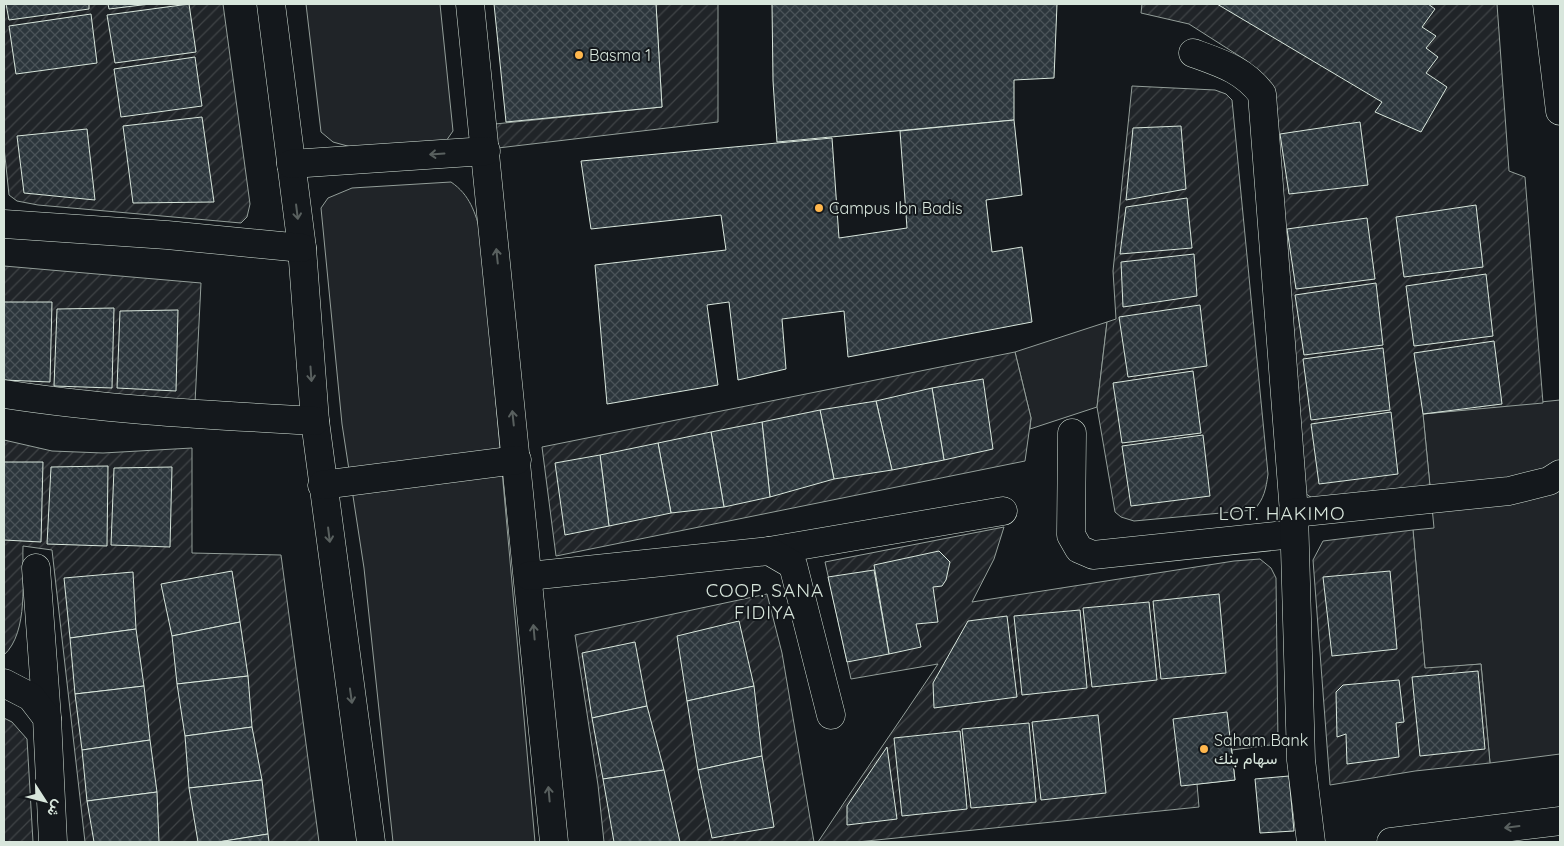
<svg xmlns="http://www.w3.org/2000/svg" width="1564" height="846" viewBox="0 0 1564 846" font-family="Quicksand,Vazirmatn,sans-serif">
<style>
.green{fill:#202428;stroke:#939e99}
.garden{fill:url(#garden-furrows);stroke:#939e99}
.building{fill:url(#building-cross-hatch);stroke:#d8e6dc}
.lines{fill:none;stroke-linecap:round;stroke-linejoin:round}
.minor-casing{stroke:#d8e6dc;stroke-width:29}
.secondary-casing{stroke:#d8e6dc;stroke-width:29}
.minor{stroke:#14181c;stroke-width:28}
.secondary{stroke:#14181c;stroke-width:28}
.oneway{stroke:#59605f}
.poi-dot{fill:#ffb74d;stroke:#14181c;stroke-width:2}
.labels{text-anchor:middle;stroke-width:4;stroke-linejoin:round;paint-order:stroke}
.poi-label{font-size:16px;fill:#d8e6dc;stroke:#14181c;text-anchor:start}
.quarter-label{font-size:19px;letter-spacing:1px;fill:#d8e6dc;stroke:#14181c}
</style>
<defs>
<pattern id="garden-furrows" width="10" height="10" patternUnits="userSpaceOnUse" patternTransform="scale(1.25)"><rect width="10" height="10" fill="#202428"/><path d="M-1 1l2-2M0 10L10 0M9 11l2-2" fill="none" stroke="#404447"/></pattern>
<pattern id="building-cross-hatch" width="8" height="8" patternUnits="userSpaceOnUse" patternTransform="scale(1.25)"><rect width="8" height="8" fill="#2c363c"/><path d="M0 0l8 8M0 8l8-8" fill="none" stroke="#4a5358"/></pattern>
</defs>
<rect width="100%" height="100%" fill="#14181c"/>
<g class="green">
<polygon points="306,4 440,4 453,131 446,141 351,147 333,142 321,132"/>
<path d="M 451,182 C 470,195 475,212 481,234 L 535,842 L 393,842 L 364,568 L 342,424 L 321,208 L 328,198 L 352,188 Z"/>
<polygon points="1107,322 1097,407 1030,429 1031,418 1015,352"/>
<polygon points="1560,400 1560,754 1490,763 1481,664 1425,669 1413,530 1434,528 1423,414"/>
</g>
<g class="garden">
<polygon points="4,4 223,4 250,204 247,217 241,223 38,205 17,201 9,195 4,147"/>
<polygon points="656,4 718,4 718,122 498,148 495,124 662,107"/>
<polygon points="1142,4 1497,4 1509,171 1525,177 1543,403 1423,414 1430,486 1312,498 1305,493 1264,76 1247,61 1189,24 1141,13"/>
<path d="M 1132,86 L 1215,90 L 1226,94 L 1232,100 L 1268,474 C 1266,489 1264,499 1254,510 L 1134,521 L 1121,517 L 1115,512 L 1097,407 L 1107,322 L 1116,319 L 1113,271 Z"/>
<polygon points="4,266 201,283 195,403 4,382"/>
<polygon points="1015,352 1031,418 1025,461 556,556 542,447"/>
<path d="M 4,440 L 52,451 L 103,453 L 192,448 L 192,553 L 281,555 L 319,842 L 85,842 L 52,550 L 23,546 C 22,578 29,632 4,655 Z"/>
<path d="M 1004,527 L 994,559 L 972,602 L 1234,561 L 1260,559 L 1271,568 L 1276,578 L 1278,744 L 1232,750 L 1235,780 L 1197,784 L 1199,807 L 857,842 L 818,842 C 857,782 898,724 938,664 L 851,679 L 825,562 Z"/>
<polygon points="1413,530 1425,668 1481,664 1490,763 1415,771 1330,785 1313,560 1323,541"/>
<polygon points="767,594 782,653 814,842 604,842 598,785 575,635"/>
<polygon points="4,718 12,722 27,739 33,842 4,842"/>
</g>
<g class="building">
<polygon points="6,4 89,4 89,9 9,20"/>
<polygon points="108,4 150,4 109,9"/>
<polygon points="189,4 196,52 115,63 107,15"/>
<polygon points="494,4 656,4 662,107 506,122"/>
<polygon points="772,4 1057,4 1054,78 1014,80 1014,120 777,142 773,81"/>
<polygon points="1217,4 1428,4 1435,9 1422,27 1436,36 1426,48 1438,57 1426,73 1447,87 1421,132 1375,112 1382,102"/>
<polygon points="91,14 97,63 16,74 9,26"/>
<polygon points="195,57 202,106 121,117 114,69"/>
<polygon points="202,117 214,202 133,203 123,126"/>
<polygon points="1014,120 1022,195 986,200 992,252 1022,247 1032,322 848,357 844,311 782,319 786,369 738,380 729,302 707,305 718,385 607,404 595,265 726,250 721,215 591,229 581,161 832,138 839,238 907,228 900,131"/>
<polygon points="1360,122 1368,185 1289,194 1280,134"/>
<polygon points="1181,126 1186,189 1126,200 1133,128"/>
<polygon points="87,129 95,200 24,193 17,136"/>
<polygon points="1187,198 1192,248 1120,254 1126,207"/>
<polygon points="1476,205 1483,267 1404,277 1396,217"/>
<polygon points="1367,218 1375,279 1296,289 1287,229"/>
<polygon points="1194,254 1197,296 1123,307 1121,262"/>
<polygon points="1486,274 1493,336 1414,346 1406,286"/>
<polygon points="1376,283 1383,345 1304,355 1295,295"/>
<polygon points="4,302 52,302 50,382 4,380"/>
<polygon points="1200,305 1207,366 1128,377 1119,317"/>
<polygon points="114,308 112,388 54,386 57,309"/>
<polygon points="178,310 176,391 117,388 120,311"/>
<polygon points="1494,341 1502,404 1423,414 1414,353"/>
<polygon points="1383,348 1390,410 1311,420 1303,359"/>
<polygon points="1193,371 1201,433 1122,443 1113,383"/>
<polygon points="983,379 993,449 944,460 932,388"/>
<polygon points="932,388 944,460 892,470 876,401"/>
<polygon points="876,401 892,470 834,479 820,410"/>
<polygon points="820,410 834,479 770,497 762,422"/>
<polygon points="1391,412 1398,474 1319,484 1311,424"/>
<polygon points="762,422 770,497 724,507 711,432"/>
<polygon points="711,432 724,507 671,513 658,443"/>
<polygon points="1203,435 1210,496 1131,506 1122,446"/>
<polygon points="658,443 671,513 609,526 600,455"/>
<polygon points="600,455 609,526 565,535 555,463"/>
<polygon points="4,462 43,462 41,542 4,540"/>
<polygon points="108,466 107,546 47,544 51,467"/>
<polygon points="172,467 170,547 111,545 114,468"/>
<polygon points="939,551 950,562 946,580 942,586 933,587 938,622 916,624 921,647 889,654 874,565"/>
<polygon points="874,570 889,654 847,662 828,577"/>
<polygon points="232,571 240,622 172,636 161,584"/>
<polygon points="1390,571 1397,649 1332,656 1323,577"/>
<polygon points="133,572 136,629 70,638 64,578"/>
<polygon points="1219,594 1226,673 1161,679 1153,601"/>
<polygon points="1149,602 1157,680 1092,687 1083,608"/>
<polygon points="1080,610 1087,688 1022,695 1014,616"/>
<polygon points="1007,616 1017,697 934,708 933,683 968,621"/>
<polygon points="739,621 754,686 687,701 677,636"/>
<polygon points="240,622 248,676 177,684 172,636"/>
<polygon points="136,629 144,686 75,694 70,638"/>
<polygon points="635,642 647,706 592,718 582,653"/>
<polygon points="1478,671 1485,749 1420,756 1412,677"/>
<polygon points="248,676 252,727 185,736 177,684"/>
<polygon points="1399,680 1404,722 1396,723 1399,757 1347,764 1346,734 1337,737 1336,692 1343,685"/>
<polygon points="144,686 150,740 82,750 75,694"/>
<polygon points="754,686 762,756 698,770 687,701"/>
<polygon points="647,706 664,770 603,779 592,718"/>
<polygon points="1227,712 1235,780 1181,786 1173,719"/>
<polygon points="1098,715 1106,793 1041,800 1032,722"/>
<polygon points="1029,723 1036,802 971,808 962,729"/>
<polygon points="252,727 262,780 189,788 185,736"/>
<polygon points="960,731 967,809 902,816 894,738"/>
<polygon points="150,740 157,792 87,801 82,750"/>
<polygon points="887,747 897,819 847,825 847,806"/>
<polygon points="762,756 774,827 712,838 698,770"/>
<polygon points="664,770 680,842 614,842 603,779"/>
<polygon points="1289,776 1294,831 1260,833 1255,779"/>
<polygon points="262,780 268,834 218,842 198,842 189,788"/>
<polygon points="157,792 159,842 94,842 87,801"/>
<polygon points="268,834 269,842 218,842"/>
</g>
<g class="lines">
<g class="minor-casing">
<g id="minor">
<polyline points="271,4 302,248 315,421 371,842"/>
<polyline points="470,4 554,842"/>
<polyline points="1547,4 1560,111"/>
<path d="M 1193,53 C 1221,63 1244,70 1262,94 L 1294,513"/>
<polyline points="291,164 486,151"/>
<polyline points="4,224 167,235 302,248"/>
<path d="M 4,394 C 107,410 211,415 315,421"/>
<polyline points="1072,433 1071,535 1079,549 1093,555 1294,534"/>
<polyline points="322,485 517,460"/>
<polyline points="769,551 1003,511"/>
<polyline points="36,568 47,718"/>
<polyline points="529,576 769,551 793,565 831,715"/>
<polyline points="4,683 31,697 47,718 53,842"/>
<polyline points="1311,842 1301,760 1294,513 1509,491 1549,481 1560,474"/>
</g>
</g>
<g class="secondary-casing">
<polyline id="secondary" points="1391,842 1560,821"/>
</g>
<use href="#minor" class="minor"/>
<use href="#secondary" class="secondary"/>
</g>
<defs><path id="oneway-shaft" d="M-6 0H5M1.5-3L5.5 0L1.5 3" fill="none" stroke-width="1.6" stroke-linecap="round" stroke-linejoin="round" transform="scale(1.25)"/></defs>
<g class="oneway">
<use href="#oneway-shaft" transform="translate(437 154) rotate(176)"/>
<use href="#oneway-shaft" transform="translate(297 212) rotate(83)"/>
<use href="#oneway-shaft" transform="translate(497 256) rotate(-96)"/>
<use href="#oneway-shaft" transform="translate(311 374) rotate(86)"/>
<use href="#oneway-shaft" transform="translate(513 418) rotate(-96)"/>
<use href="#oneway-shaft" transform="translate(329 535) rotate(83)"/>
<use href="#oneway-shaft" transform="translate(534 632) rotate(-95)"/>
<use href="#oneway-shaft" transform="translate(351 696) rotate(82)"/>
<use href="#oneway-shaft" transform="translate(549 794) rotate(-95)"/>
<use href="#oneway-shaft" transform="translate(1512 827) rotate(173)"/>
</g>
<g class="poi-dot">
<circle cx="579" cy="55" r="5"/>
<circle cx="819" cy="208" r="5"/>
<circle cx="1204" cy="749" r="5"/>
</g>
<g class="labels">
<g class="poi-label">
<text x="589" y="61">Basma 1</text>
<text x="829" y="214">Campus Ibn Badis</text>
<text x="1214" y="746">Saham Bank<tspan x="1214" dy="18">سهام بنك</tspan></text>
</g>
<g class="quarter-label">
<text x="1282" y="520">LOT. HAKIMO</text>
<text x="765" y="597">COOP. SANA<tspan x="765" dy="22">FIDIYA</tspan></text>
</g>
</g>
<rect width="1564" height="846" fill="none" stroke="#d8e6dc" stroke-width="10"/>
<g transform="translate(45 801) rotate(126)" stroke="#14181c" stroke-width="4" paint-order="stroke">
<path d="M0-4L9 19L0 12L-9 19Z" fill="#d8e6dc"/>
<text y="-8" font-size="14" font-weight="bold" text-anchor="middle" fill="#d8e6dc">ش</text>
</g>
</svg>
